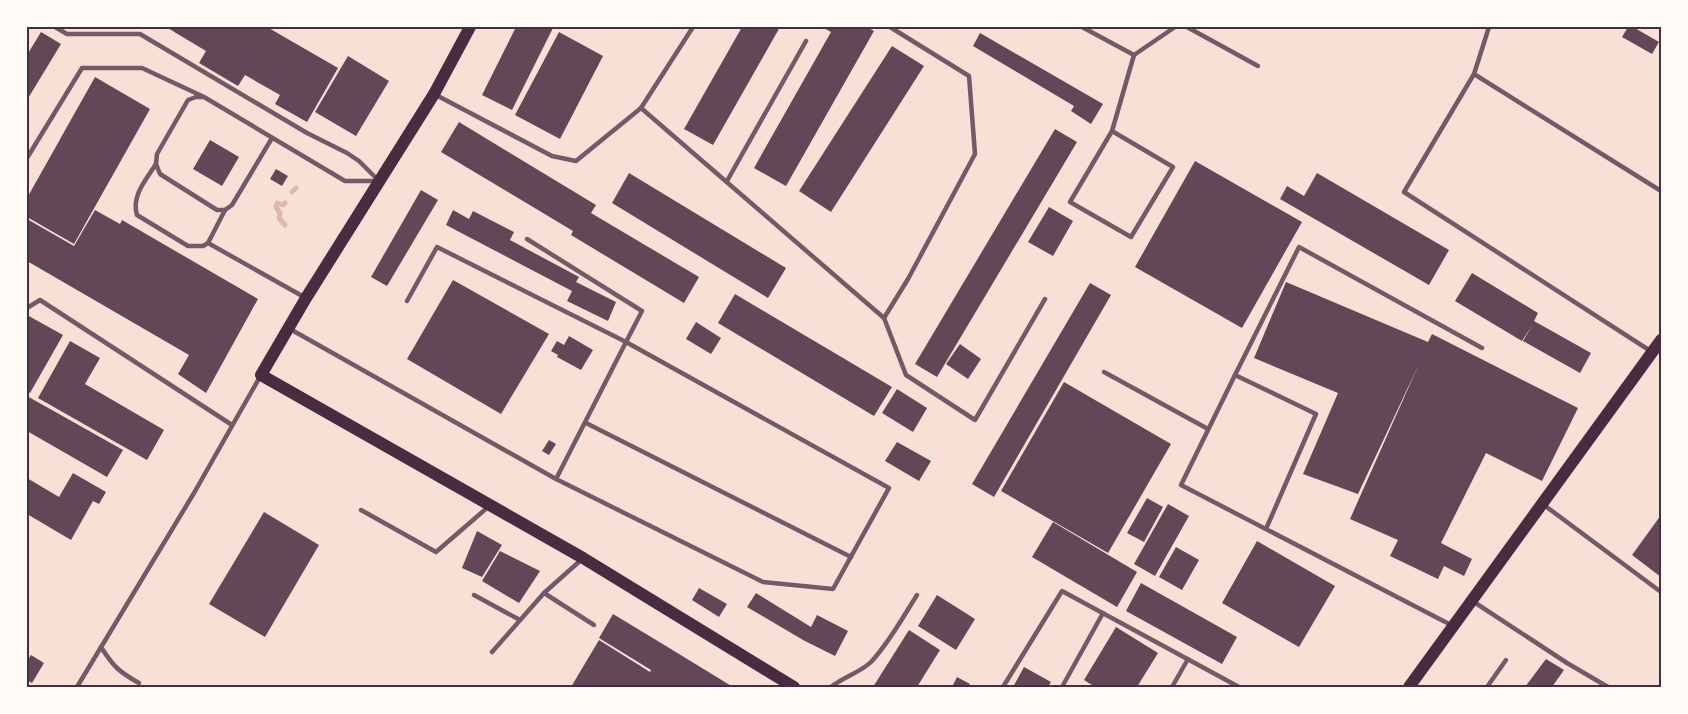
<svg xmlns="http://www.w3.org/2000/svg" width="1688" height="714" viewBox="0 0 1688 714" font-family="'PT Sans',sans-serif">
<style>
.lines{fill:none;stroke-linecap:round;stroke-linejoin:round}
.stream{stroke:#dcb8b0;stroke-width:5}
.building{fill:#644757}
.service{stroke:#755966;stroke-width:4.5}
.secondary{stroke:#4a2c40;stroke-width:12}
.neatline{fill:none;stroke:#4a2c40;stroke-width:2}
</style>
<rect width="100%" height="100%" fill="#f7e1d7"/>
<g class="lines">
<g class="stream">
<polyline points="292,192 296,188"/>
<polyline points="285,225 279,218 280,213 276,207 277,203 283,205 285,203"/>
</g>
</g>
<g class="building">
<polygon points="166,27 267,27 338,68 307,122 275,104 280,95 245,75 238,86 199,63 206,51"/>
<polygon points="516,27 550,27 553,28 512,110 482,95"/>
<polygon points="742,27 780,27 713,145 684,129"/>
<polygon points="822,27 867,27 874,31 786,186 754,168 831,32"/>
<polygon points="1628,27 1633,27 1659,42 1652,54 1622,37"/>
<polygon points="41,32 61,44 27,100 27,55"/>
<polygon points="559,32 603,56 560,139 515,115"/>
<polygon points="980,33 1103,104 1091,124 1071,111 1074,106 973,46"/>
<polygon points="892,46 924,66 831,212 799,191"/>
<polygon points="348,56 389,81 356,136 315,112"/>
<polygon points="95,77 150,109 74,244 27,217 27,198"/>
<polygon points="459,122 596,205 591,213 699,277 684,303 571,235 573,231 441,152"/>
<polygon points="1055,129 1077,142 937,377 915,364"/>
<polygon points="210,140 239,157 222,186 193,169"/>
<polygon points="1195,161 1302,222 1242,328 1135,267"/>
<polygon points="276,169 288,176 282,186 270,179"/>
<polygon points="629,173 786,268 768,298 612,203"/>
<polygon points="1317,173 1449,250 1429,285 1280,199 1287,186 1304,196"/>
<polygon points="421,190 438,200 387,286 371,277"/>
<polygon points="1049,207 1073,221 1053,256 1028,242"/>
<polygon points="95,210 120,224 122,220 258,299 206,393 178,374 189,355 27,261 27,219 74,246"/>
<polygon points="453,210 469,219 473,211 514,232 510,240 579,277 576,282 616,302 608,321 567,301 572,291 446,225"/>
<polygon points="1472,273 1538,313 1534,321 1591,353 1580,373 1523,341 1533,324 1522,341 1455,301"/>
<polygon points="453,280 549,334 501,414 407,359"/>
<polygon points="1286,282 1428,342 1432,334 1578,408 1542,481 1486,453 1441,543 1472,559 1464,576 1444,566 1438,579 1390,556 1398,540 1350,519 1419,364 1358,494 1303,474 1338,393 1254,358"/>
<polygon points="1090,283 1111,295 994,497 972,484"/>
<polygon points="735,294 892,387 874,416 718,323"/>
<polygon points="27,315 63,335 30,393 27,391"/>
<polygon points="696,322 721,338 711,354 686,339"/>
<polygon points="569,336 593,350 581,370 557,357 558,355 551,351 557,341 564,345"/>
<polygon points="70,341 100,358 85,384 164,430 147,460 38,398"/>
<polygon points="960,344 981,359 968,379 946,364"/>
<polygon points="1064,382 1171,444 1108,553 1001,491"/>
<polygon points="897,389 927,408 913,432 882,413"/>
<polygon points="27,396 123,450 107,477 27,431"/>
<polygon points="549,440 556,444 549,455 542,451"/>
<polygon points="897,442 931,461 919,481 885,461"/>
<polygon points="73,473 106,492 99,504 93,501 71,540 27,514 27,478 59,497"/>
<polygon points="1147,498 1163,507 1144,542 1127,533"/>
<polygon points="1168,504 1189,516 1155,576 1134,564"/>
<polygon points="264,512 319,545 265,637 209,604"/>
<polygon points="1661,515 1661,577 1632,555"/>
<polygon points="1053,522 1137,572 1117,607 1032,557"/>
<polygon points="477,531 502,545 482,577 462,568"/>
<polygon points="1257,541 1335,586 1299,647 1222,603"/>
<polygon points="1176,547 1199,560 1182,590 1159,577"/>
<polygon points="500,551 540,571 519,603 482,581"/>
<polygon points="1141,583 1237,637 1222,664 1126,611"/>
<polygon points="699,588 727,604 719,617 692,600"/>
<polygon points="756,593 811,627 817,615 848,631 835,656 803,640 747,607"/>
<polygon points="937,595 975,619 956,650 918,626"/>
<polygon points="613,614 666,646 733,687 571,687 599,640 650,672 651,670 599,638"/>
<polygon points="1116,627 1158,653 1137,687 1095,687 1084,680"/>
<polygon points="909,630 940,650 917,687 873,687"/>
<polygon points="31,655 44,663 32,683 27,680 27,661"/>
<polygon points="1546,659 1564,670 1552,687 1525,687"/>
<polygon points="1024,667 1051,682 1048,687 1013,687"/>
<polygon points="957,677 970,684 968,687 952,687"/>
</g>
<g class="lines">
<g class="service">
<polyline points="55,27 67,34 140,34 307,133 347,153 359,161 379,181"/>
<polyline points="1082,27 1134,55 1175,27"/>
<polyline points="1187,27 1258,66"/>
<polyline points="1489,27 1474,74 1404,192 1652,352"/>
<polyline points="1474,74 1661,191"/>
<polyline points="436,95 552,156 576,161 641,108 884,318 908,279 975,154 969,76 890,27"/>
<polyline points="641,108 693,27"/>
<polyline points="1112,131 1173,167 1131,237 1070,202 1112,131 1134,55"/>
<polyline points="272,138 232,205 225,210 217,210 160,174 156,164 157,154 188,100 196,97 204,97 345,181 377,181"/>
<polyline points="27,158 82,68 142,68 202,96"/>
<path d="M 156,164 C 146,180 131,196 137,215 L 188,246 L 203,246 L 208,243"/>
<polyline points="727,181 806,41"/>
<polyline points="225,210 208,243 304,297"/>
<polyline points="407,301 437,247 626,342 642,311 527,239"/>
<polyline points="27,308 40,300 232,425"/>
<polyline points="884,318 906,375 975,420 1045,299"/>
<polyline points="290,329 556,479 763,582 833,589 889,488 626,342 556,479"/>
<polyline points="1104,372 1208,429"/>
<polyline points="1235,375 1299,247 1482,348"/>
<polyline points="586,423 851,557"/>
<polyline points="1544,505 1661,592"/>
<polyline points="361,510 436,552 488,507"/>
<polyline points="1266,529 1316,414 1235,375 1181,485 1453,626"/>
<polyline points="544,593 594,625"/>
<polyline points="474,595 520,620"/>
<polyline points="1474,602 1567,663 1608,687"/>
<path d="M 101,647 C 113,666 119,672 139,683"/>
<polyline points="492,652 544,593 581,560"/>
<polyline points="77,687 194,493 261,375"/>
<path d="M 831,687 C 843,677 861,672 871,662 C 889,643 903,617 917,595"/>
<polyline points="1003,687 1062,591 1239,687"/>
<polyline points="1062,687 1103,613"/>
<polyline points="1172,687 1188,659"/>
<polyline points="1487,687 1506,660"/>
</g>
<g class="secondary">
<polyline points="470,27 434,94 306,298 261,375 583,558 794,687"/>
<polyline points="1409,687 1661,340"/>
</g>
</g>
<rect width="1688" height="714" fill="none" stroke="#fffaf5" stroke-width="57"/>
<rect x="28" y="28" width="1632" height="658" class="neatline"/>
</svg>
